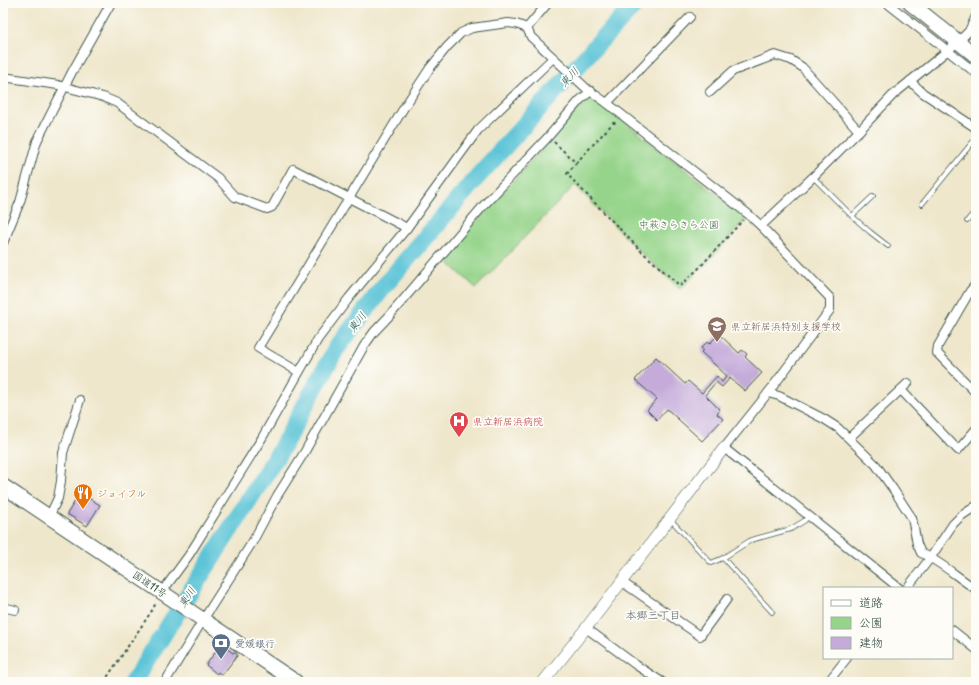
<svg xmlns="http://www.w3.org/2000/svg" width="979" height="685" viewBox="0 0 979 685" font-family="'Playpen Sans','Klee One',sans-serif">
<style>
.green{fill:#95d48a;stroke:#5a885f}
.lines{fill:none;stroke-linecap:round;stroke-linejoin:round}
.river{stroke:#5bc4d7;stroke-width:18}
.building{fill:#c4abda}
.lane-casing{stroke:#3e564b;stroke-width:5.5}
.street-casing{stroke:#3e564b;stroke-width:10}
.secondary-casing{stroke:#3e564b;stroke-width:12}
.highway-casing{stroke:#3e564b;stroke-width:16}
.path{stroke:#3e564b;stroke-width:2;stroke-dasharray:3 3;stroke-linecap:butt}
.lane{stroke:#fff;stroke-width:4}
.street{stroke:#fff;stroke-width:8}
.secondary{stroke:#fff;stroke-width:11}
.highway{stroke:#fff;stroke-width:14}
.labels{text-anchor:middle;stroke-width:3.5;stroke-linejoin:round;paint-order:stroke}
.park-label{font-size:10px;fill:#3c634a;stroke:#fdfcf7}
.education-label{font-size:10px;fill:#785e54;stroke:#fdfcf7;text-anchor:start}
.health-label{font-size:10px;fill:#be3a42;stroke:#fdfcf7;text-anchor:start}
.food-label{font-size:10px;fill:#c56008;stroke:#fdfcf7;text-anchor:start}
.street-label{font-size:10px;fill:#1f3d34;stroke:#fdfcf7}
.service-label{font-size:10px;fill:#4e5e75;stroke:#fdfcf7;text-anchor:start}
.water-label{font-size:11px;font-style:italic;fill:#2e5f5d;stroke:#fdfcf7}
.neighbourhood-label{font-size:11px;fill:#59646e;stroke:#fdfcf7}
</style>
<rect width="100%" height="100%" fill="#fdfcf7"/>
<filter id="ink" filterUnits="userSpaceOnUse"><feTurbulence type="fractalNoise" baseFrequency=".025" numOctaves="2"/><feDisplacementMap in="SourceGraphic" scale="8" xChannelSelector="R" yChannelSelector="G"/><feConvolveMatrix kernelMatrix="1 2 1 2 8 2 1 2 1" color-interpolation-filters="sRGB"/></filter>
<filter id="wash" filterUnits="userSpaceOnUse"><feTurbulence type="fractalNoise" baseFrequency=".012" numOctaves="4" result="noise"/><feDisplacementMap in="SourceGraphic" scale="16" xChannelSelector="R" yChannelSelector="G"/><feGaussianBlur stdDeviation="0.9" result="paint"/><feColorMatrix in="noise" values="0 0 0 0 0 0 0 0 0 0 0 0 0 0 0 0 0 1.4 0 .05"/><feComposite in="paint" operator="in"/></filter>
<g filter="url(#wash)">
<rect width="100%" height="100%" fill="#efe7cc"/>
<path class="green" d="M 593,97 L 747,218 L 703,267 L 680,289 L 640,252 L 575,185 L 476,288 L 444,259 C 491,204 540,151 589,98 Z"/>
<g class="lines">
<polyline class="river" points="133,682 280,451 336,349 385,285 479,175 601,40 637,3"/>
</g>
<g id="blocks">
<g class="building">
<polygon points="719,334 739,353 742,350 747,354 745,357 762,373 745,391 730,378 722,387 716,382 705,395 720,410 717,414 723,419 702,441 667,409 657,420 647,410 657,399 635,380 656,357 685,384 688,381 702,393 717,376 722,382 727,376 701,352 703,350 701,348 707,342 709,344"/>
<polygon points="80,493 100,505 87,526 67,514"/>
<polygon points="221,644 233,653 235,652 237,654 237,656 222,675 218,672 217,674 206,665"/>
</g>
</g>
</g>
<g filter="url(#ink)">
<use href="#blocks" fill-opacity="0" stroke="#3e564b" stroke-width="1"/>
<g class="lines">
<g class="lane-casing">
<g id="lane">
<polyline points="813,177 852,216 873,196"/>
<polyline points="922,204 976,138"/>
<polyline points="852,216 870,232 888,246"/>
<polyline points="967,221 976,210"/>
<polyline points="670,519 711,563 723,558 772,612"/>
<polyline points="723,558 751,540 791,529 804,521 809,516"/>
</g>
</g>
<g class="street-casing">
<g id="street">
<polyline points="548,3 527,28 531,37 587,89 607,103 748,214 761,226 830,298 830,310 768,393 724,448 899,588"/>
<polyline points="887,3 976,73"/>
<polyline points="3,77 58,85 103,97 117,103 218,178 235,197 267,209 272,207 293,169 407,228"/>
<polyline points="910,81 923,93 976,128"/>
<polyline points="710,92 733,71 775,55 791,60 802,67 859,131"/>
<polyline points="607,103 690,17"/>
<polyline points="761,226 813,177 859,131 893,95 958,42 969,31 976,16"/>
<polyline points="3,243 20,202 37,141 72,72 111,3"/>
<polyline points="976,284 970,291 938,346 937,353 976,393"/>
<polyline points="299,372 258,348 405,106 430,68 447,47 461,33 472,28 508,23 516,24 527,28"/>
<polyline points="901,390 958,450 976,429"/>
<path d="M 768,393 L 779,396 L 824,419 L 838,428 L 876,465 L 893,489 L 912,518 L 917,544 L 921,553 C 940,561 958,578 976,589"/>
<polyline points="849,438 908,383"/>
<polyline points="49,517 58,498 61,481 63,453 80,400"/>
<polyline points="622,582 700,636 727,599"/>
<polyline points="907,588 931,557 953,524 961,516 976,506"/>
<polyline points="162,592 189,555 262,438 318,339 349,298 407,228 478,130 553,58"/>
<polyline points="3,607 15,610"/>
<polyline points="586,628 636,665 662,682"/>
<polyline points="952,630 976,649"/>
<polyline points="165,682 203,620 253,541 277,496 304,453 364,346 374,332 391,314 484,205 548,137 580,100 591,91"/>
<polyline points="828,682 847,658"/>
</g>
</g>
<g class="secondary-casing">
<polyline id="secondary" points="543,682 586,628 724,448"/>
</g>
<g class="highway-casing">
<g id="highway">
<polyline points="910,3 976,56"/>
<polyline points="3,486 296,682"/>
</g>
</g>
<g class="path">
<polyline points="554,142 576,163 567,174 640,250 680,286 699,268 743,220"/>
<polyline points="576,163 613,123 617,123"/>
<polyline points="104,682 151,612 156,603"/>
</g>
<use href="#lane" class="lane"/>
<use href="#street" class="street"/>
<use href="#secondary" class="secondary"/>
<use href="#highway" class="highway"/>
</g>
</g>
<defs>
<g id="school-pin" transform="scale(1)"><path d="M0 17L-7.5 6A9.5 9.5 0 1 1 7.5 6Z" fill="#8d6e63" stroke="#fdfcf7"/><path d="M0-5L7-2L0 1L-7-2ZM-4 1L0 2.5L4 1V4Q0 6-4 4Z" fill="#fff"/></g>
<g id="hospital-pin" transform="scale(1)"><path d="M0 17L-7.5 6A9.5 9.5 0 1 1 7.5 6Z" fill="#e0444e" stroke="#fdfcf7"/><path d="M-5-5h3v3.5h4V-5h3V5h-3V1.5h-4V5h-3Z" fill="#fff"/></g>
<g id="restaurant-pin" transform="scale(1)"><path d="M0 17L-7.5 6A9.5 9.5 0 1 1 7.5 6Z" fill="#e8710a" stroke="#fdfcf7"/><path d="M-5-6h1v4h1v-4h1v4h1v-4h1v5L-1.5 .5V6h-2V.5L-5-1ZM5-6V6H3V1.5H1.5Q1.5-4 5-6Z" fill="#fff"/></g>
<g id="bank-pin" transform="scale(1)"><path d="M0 17L-7.5 6A9.5 9.5 0 1 1 7.5 6Z" fill="#5c6f8a" stroke="#fdfcf7"/><path d="M-6-4H6V4H-6ZM0-2.3a2.3 2.3 0 1 0 0 4.6a2.3 2.3 0 1 0 0-4.6Z" fill="#fff"/></g>
</defs>
<g fill-rule="evenodd">
<use href="#school-pin" x="717" y="326"/>
<use href="#hospital-pin" x="459" y="421"/>
<use href="#restaurant-pin" x="83" y="493"/>
<use href="#bank-pin" x="221" y="643"/>
</g>
<g class="labels">
<g class="park-label">
<text x="679" y="228">中萩きらきら公園</text>
</g>
<g class="education-label">
<text x="731" y="330">県立新居浜特別支援学校</text>
</g>
<g class="health-label">
<text x="473" y="425">県立新居浜病院</text>
</g>
<g class="food-label">
<text x="97" y="497">ジョイフル</text>
</g>
<g class="street-label">
<text transform="translate(150 584) rotate(34)" y="4">国道11号</text>
</g>
<g class="service-label">
<text x="235" y="647">愛媛銀行</text>
</g>
<g class="water-label">
<text transform="translate(569 77) rotate(-47)" y="4">東川</text>
<text transform="translate(357 322) rotate(-53)" y="4">東川</text>
<text transform="translate(187 597) rotate(-57)" y="4">東川</text>
</g>
<g class="neighbourhood-label">
<text x="653" y="619">本郷三丁目</text>
</g>
</g>
<rect width="979" height="685" fill="none" stroke="#fdfcf7" stroke-width="16"/>
<rect x="823" y="587" width="130" height="72" fill="#fdfcf7" stroke="#a4b0a9"/>
<rect x="831" y="600" width="20" height="6" fill="#ffffff" stroke="#a4b0a9"/>
<text x="859" y="607" font-size="12" fill="#1f3d34">道路</text>
<rect x="831" y="617" width="20" height="12" fill="#95d48a" stroke="#a4b0a9"/>
<text x="859" y="627" font-size="12" fill="#1f3d34">公園</text>
<rect x="831" y="637" width="20" height="12" fill="#c4abda" stroke="#a4b0a9"/>
<text x="859" y="647" font-size="12" fill="#1f3d34">建物</text>
</svg>
